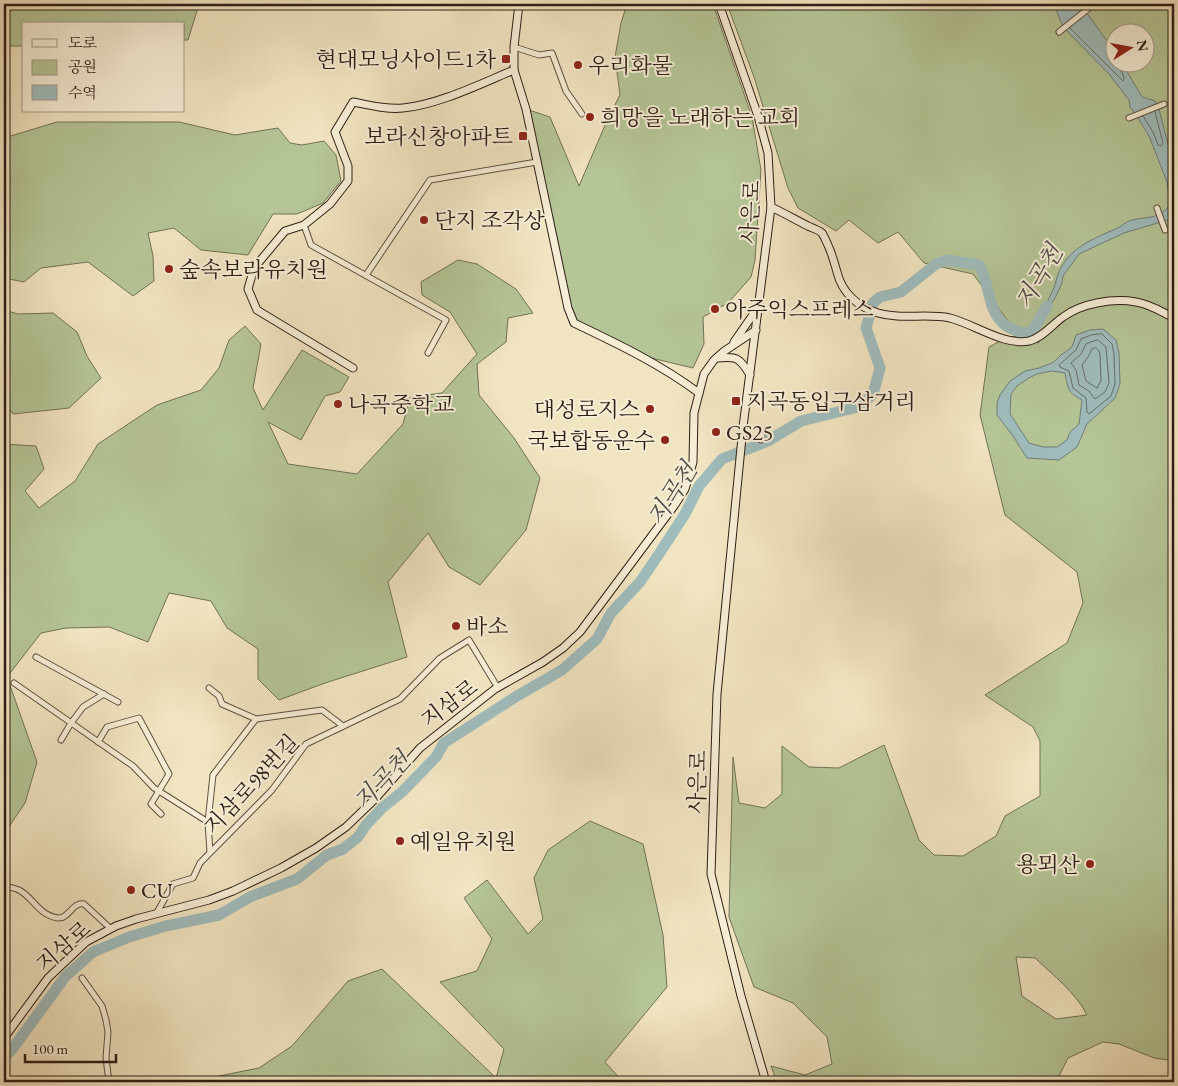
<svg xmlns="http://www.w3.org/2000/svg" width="1178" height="1086" viewBox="0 0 1178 1086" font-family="'EB Garamond','Noto Serif KR',serif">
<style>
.green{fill:#b5c596;stroke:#717256;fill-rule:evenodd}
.water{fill:#9fbcbc;stroke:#717d7a;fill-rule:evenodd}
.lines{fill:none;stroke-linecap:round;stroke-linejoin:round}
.shore{stroke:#666d69;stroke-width:1}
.river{stroke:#9fbcbc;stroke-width:11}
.street-casing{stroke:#5e5040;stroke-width:7}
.secondary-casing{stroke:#2d1e16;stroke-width:9}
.street{stroke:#f6edd6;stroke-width:5}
.secondary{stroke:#f6edd6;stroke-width:7}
.poi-dot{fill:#8f2418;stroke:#f6edd6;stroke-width:2}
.labels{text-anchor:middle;stroke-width:4;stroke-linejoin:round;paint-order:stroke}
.poi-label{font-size:22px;fill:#2d1e16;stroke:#f6edd6;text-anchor:start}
.street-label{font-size:22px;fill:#2d1e16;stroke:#f6edd6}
.water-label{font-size:24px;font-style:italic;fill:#4f4d48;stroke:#f6edd6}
</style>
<rect width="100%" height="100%" fill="#f1e4c0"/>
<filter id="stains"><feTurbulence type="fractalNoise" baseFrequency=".004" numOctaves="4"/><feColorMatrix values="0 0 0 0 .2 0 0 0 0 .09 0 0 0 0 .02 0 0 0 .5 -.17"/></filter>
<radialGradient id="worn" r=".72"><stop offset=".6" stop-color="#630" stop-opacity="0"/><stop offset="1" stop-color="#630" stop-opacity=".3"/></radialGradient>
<g class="green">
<polygon points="4,4 199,4 188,40 184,40 184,24 24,24 24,46 4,46"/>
<polygon points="627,4 713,4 752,117 761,170 755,260 751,277 728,303 703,317 704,344 693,368 643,356 574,323 526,109 550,117 579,186 609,116 620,95 615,57 621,23"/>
<path d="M 727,4 L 1174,4 L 1174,1061 L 1154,1058 L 1119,1044 L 1103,1042 L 1068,1058 L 1056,1082 L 777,1082 L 771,1066 L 805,1075 L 832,1064 L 827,1037 L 793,1003 L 754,987 L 729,917 L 733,757 L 739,803 L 765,808 L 782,794 L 782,746 L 809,767 L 839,768 L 884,745 L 919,840 L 934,855 L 963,856 L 996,836 L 1005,816 L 1040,796 L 1040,741 L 1033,727 L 985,695 L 1067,643 L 1083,603 L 1077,572 L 1005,515 L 980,415 L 989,347 C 1013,334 1014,333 1039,343 L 1035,334 L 1041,323 L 1042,315 L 1033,330 L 1014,329 L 973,274 L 924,263 L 898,232 L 878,243 L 849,220 L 836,231 L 798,208 L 788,188 L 754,77 ZM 1116,32 L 1146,32 L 1146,62 L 1116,62 ZM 1016,957 L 1035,958 C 1053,975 1076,993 1087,1015 L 1056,1019 L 1022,996 Z"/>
<polygon points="57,122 179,122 235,135 278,128 290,143 302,145 324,141 336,155 341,181 323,203 297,214 273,214 248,255 201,250 174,228 148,233 153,256 154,281 133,296 88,262 41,268 24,282 4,278 4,138"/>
<polygon points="458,260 477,264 516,289 533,313 508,318 506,342 477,364 479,395 514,438 540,478 526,530 480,585 449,567 428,533 388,582 407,657 325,683 279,700 258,679 258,649 227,628 211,601 169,593 148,642 109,627 66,628 41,633 7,677 37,762 25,803 4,834 4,444 36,446 44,469 25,491 39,508 75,481 98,444 157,405 201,390 219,368 229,340 245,326 261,344 253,388 263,410 302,350 349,377 340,392 325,396 301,440 268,422 288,464 357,474 403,424 410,397 442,393 477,354 450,312 422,295 421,282"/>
<polygon points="4,310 18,314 53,313 77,332 87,356 101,378 69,408 13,414 4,402"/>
<polygon points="590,821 643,844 663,935 667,987 605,1062 623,1082 194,1082 194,1081 259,1068 292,1046 348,981 382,969 496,1078 504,1049 440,982 477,971 492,939 464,898 487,880 528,934 543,919 534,878 548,850"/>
</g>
<g class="water">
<path d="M 1054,4 L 1077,4 L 1084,9 L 1115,52 L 1116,62 L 1122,63 L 1142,97 L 1155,101 L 1159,109 L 1174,168 L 1174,218 L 1124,233 L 1079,254 L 1063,276 L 1062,283 L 1055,298 L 1040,322 C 1041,310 1048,301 1053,290 C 1056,284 1056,278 1059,272 C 1069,247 1097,237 1120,227 C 1135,212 1158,225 1170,204 L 1167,182 L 1149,136 L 1135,113 L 1130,107 L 1129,100 L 1109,74 L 1063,27 Z"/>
<path d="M 1103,329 L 1116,340 L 1119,353 L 1120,384 L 1115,398 L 1087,424 L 1077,447 L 1059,460 L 1027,458 L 1013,436 L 997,415 L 997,403 L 1000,395 L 1010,381 L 1025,371 L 1039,368 L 1054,362 L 1061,355 L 1072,347 L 1076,335 L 1090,330 ZM 1052,371 L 1065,373 C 1068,389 1068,393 1082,400 L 1079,424 L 1070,432 L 1067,440 L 1057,447 L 1043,447 L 1029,443 L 1010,414 L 1011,394 L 1017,386 L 1029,378 L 1037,374 Z"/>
</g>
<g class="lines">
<g class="shore">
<polyline points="1070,28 1123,81 1124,78 1118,62"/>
<polyline points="1143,116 1154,134 1158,145 1161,146 1163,143 1155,112"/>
<polygon points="1102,334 1112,344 1114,354 1115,384 1111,396 1089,414 1087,412 1086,398 1073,388 1069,371 1060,367 1059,365 1076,350 1081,339 1091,335"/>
<polygon points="1098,340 1106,347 1109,383 1105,392 1095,399 1089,391 1079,385 1076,370 1071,363 1081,354 1086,344"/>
<polygon points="1096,348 1099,351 1100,355 1101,381 1097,388 1086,381 1082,365 1088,357 1092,349"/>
</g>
<path class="river" d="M 4,1058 L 13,1048 L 65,977 L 93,952 L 129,937 L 166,926 L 219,915 L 250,897 L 297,879 L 327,855 L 343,849 L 358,837 L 366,825 L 382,808 L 402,792 L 436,757 L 444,743 L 517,696 L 562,670 L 597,639 L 611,613 L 640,582 L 659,554 L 685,514 L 699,486 L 722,459 L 768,441 L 801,421 L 858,407 L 873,394 L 880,368 L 866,328 L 873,303 L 880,297 L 901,292 L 936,264 L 948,260 L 979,265 C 991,284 986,311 1006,326 C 1011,329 1018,331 1024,334 L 1033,330 L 1047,306"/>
<g class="street-casing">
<g id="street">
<polyline points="1059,32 1088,9"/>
<polyline points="514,47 539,55 552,53 566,91 582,114"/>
<polyline points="1129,118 1164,104"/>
<polyline points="1157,208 1165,230"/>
<polyline points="304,225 311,245 446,320 428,353"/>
<polyline points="366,275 430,180 537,162"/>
<polyline points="761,440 762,435"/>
<polyline points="36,657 118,702"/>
<polyline points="14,683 133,766 154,788 208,822"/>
<polyline points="209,688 219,696 222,704 256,719"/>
<polyline points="61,740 71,723 83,707 104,694"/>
<polyline points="98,742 107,727 139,718 169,774 151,804 161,814"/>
<polyline points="210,852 208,822 213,775 256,719 322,710 343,726"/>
<path d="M 4,886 C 9,887 15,888 19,890 C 33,897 38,915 58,918 C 69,919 72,902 84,904 L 111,929"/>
<polyline points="156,914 173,884 193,878 200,863 272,790 306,744 400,699 440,658 469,640 498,688"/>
<polyline points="82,978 102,1006 106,1020 108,1032 106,1058 109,1082"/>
</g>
</g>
<g class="secondary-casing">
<g id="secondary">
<polyline points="719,4 758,116 768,153 771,207 743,427 717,694 711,874 741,996 766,1082"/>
<path d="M 514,70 L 526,109 L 568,308 L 574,323 C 618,344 660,364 699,393"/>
<path d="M 771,207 C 784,213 796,220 808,226 C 812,228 819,230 822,233 C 824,236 826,241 827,243 C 832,253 834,262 837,272 C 842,293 858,307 878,313 C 901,320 926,313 950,318 C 974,324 1004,346 1029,341 C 1042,338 1053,324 1063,317 C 1082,303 1113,298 1136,302 C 1150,304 1162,312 1174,318"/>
<polyline points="734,342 759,306"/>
<path d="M 717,358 C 737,356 740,358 750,375"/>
<path d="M 353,368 L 257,310 L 248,289 L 254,268 L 285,231 L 304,225 L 330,204 L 348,181 L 348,166 L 335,132 L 353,102 C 369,105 387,110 403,108 C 438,105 482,83 514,70 L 514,47 L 519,4"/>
<polyline points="4,1038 48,978 86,942 116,926 136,919 209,900 233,891 281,868 316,848 346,827 375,799 420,748 495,689 543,662 563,648 580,632 674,506 685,489 693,462 694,413 704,374 714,360 723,352 756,330"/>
</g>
</g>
<use href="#street" class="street"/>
<use href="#secondary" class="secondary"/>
</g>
<g class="poi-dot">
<rect x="501" y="54" width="10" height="10" rx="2.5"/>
<circle cx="578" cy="65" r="5"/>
<circle cx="590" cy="117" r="5"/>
<rect x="518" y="131" width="10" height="10" rx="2.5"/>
<circle cx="424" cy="220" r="5"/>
<circle cx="169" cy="269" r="5"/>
<circle cx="715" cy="309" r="5"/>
<rect x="731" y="396" width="10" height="10" rx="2.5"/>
<circle cx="338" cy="404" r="5"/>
<circle cx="650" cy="409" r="5"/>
<circle cx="716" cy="432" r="5"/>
<circle cx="665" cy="440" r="5"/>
<circle cx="456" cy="626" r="5"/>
<circle cx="400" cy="841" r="5"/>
<circle cx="1090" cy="864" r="5"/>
<circle cx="131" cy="890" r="5"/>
</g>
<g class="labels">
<g class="poi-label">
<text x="496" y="67" text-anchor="end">현대모닝사이드1차</text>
<text x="588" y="73">우리화물</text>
<text x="600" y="125">희망을 노래하는 교회</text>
<text x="513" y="144" text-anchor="end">보라신창아파트</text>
<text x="434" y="228">단지 조각상</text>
<text x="179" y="277">숲속보라유치원</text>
<text x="725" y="317">아주익스프레스</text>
<text x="746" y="409">지곡동입구삼거리</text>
<text x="348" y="412">나곡중학교</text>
<text x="640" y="417" text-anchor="end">대성로지스</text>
<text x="726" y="440">GS25</text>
<text x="655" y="448" text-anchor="end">국보합동운수</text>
<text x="466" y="634">바소</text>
<text x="410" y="849">예일유치원</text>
<text x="1080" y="872" text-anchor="end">용뫼산</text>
<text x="141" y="898">CU</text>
</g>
<g class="street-label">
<text transform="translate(750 212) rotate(-87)" y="8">사은로</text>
<text transform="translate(449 703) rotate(-37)" y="8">지삼로</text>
<text transform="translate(697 782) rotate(-88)" y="8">사은로</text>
<text transform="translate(251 784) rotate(-47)" y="8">지삼로98번길</text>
<text transform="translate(63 946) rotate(-41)" y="8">지삼로</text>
</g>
<g class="water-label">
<text transform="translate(1039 277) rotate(-60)" y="8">지곡천</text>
<text transform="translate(672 494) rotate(-57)" y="8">지곡천</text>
<text transform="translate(382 781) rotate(-46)" y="8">지곡천</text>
</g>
</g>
<rect width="1178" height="1086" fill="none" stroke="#f1e4c0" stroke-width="20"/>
<rect x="5" y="5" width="1168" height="1076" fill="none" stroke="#2d1e16" stroke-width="2.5"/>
<rect x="10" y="10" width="1158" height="1066" fill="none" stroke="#2d1e16"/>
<rect x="22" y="22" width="162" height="90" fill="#f6edd6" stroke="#a69a89"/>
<rect x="32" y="39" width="25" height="8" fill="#f6edd6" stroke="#a69a89"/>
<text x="68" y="48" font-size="15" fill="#2d1e16">도로</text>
<rect x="32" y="60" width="25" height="15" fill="#b5c596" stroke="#a69a89"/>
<text x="68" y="72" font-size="15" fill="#2d1e16">공원</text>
<rect x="32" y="85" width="25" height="15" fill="#9fbcbc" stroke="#a69a89"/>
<text x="68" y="98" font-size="15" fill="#2d1e16">수역</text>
<g transform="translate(1130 48) rotate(79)"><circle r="24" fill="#f6edd6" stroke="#a69a89"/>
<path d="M0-4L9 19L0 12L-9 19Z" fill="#8f2418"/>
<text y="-8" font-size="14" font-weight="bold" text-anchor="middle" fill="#2d1e16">N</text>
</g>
<path d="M25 1054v8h91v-8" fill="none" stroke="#2d1e16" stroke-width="2.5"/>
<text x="32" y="1054" font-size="15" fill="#2d1e16" stroke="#f6edd6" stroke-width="4" paint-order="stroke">100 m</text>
<rect width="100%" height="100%" filter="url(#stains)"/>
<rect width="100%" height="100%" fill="url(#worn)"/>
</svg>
